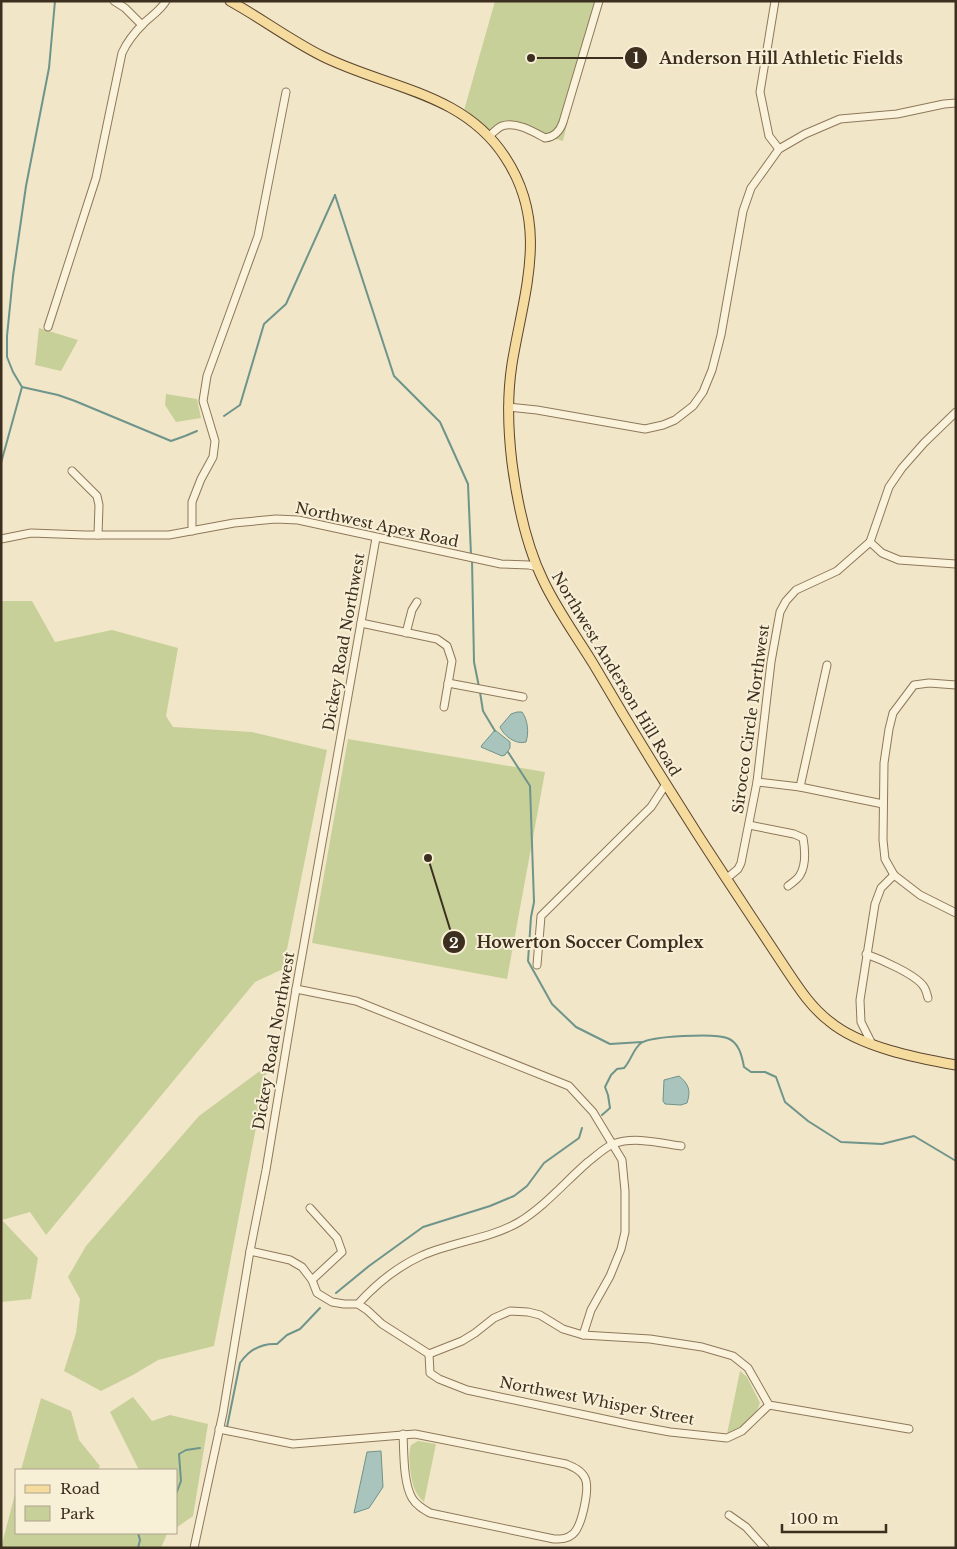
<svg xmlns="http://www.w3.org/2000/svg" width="957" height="1549" viewBox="0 0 957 1549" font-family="'Libre Baskerville',serif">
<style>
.green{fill:#c8d09a}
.water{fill:#a8c4bd;stroke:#6e948b}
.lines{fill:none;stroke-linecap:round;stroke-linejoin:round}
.stream{stroke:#6e948b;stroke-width:2}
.minor-casing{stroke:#8e785b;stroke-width:9}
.major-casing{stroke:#5c452f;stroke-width:11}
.minor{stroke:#fbf2db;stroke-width:7}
.major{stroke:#f5dc9e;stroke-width:9}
.labels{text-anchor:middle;stroke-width:4;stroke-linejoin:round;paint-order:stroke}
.street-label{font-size:15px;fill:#3d2f1f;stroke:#f8efd7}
.leader{fill:none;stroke:#3d2f1f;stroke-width:2}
.callout-dot{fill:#3d2f1f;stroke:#f8efd7;stroke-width:2}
.mark-label{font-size:15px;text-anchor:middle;font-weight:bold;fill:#fff}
.callout-label{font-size:16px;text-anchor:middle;font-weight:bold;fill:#3d2f1f;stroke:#f8efd7;stroke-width:4;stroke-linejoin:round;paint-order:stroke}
</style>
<rect width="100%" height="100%" fill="#f1e6c7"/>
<g class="green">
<polygon points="495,1 596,1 563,141 509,125 489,136 463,114"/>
<polygon points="39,328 78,340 61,371 35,365"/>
<polygon points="166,394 197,399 201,418 176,422 165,405"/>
<polygon points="1,601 32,601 55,642 112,630 178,648 166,716 173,727 252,732 327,750 283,969 255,982 46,1235 30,1212 2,1220 38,1258 31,1299 1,1302"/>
<polygon points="348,739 545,772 507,979 312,943"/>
<polygon points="268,1065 214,1346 158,1360 133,1375 101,1391 64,1371 76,1333 80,1299 68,1277 86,1246 199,1116"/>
<path d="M 740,1371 L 747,1377 L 760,1403 C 755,1418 742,1429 727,1434 Z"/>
<polygon points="133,1397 152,1421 170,1415 208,1424 193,1516 176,1528 176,1470 139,1470 110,1412"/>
<polygon points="41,1398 71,1411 79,1440 100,1466 98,1470 21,1470"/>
<path d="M 418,1441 L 436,1444 L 424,1502 C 421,1499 418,1496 416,1492 C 411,1483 407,1454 411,1445 Z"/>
<polygon points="16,1490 16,1533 169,1533 167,1534 161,1548 1,1548"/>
</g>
<g class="water">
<path d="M 517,712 L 522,712 C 528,720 529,733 526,742 C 516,745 504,736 500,727 L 511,714 Z"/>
<polygon points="495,730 510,742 510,748 505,755 502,756 481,747 482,745"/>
<path d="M 679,1076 C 689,1084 691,1091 687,1103 L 681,1105 L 665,1104 L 663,1101 L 664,1080 Z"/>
<polygon points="381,1451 383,1487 369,1508 354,1513 367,1452"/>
</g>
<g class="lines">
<g class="stream">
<polyline points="335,195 394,376 440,422 468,484 471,555"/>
<polyline points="22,387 58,395 75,401 171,441 185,436 197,431"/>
<polyline points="224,416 240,405 264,324 286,304 335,195"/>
<polyline points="1,463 22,387 13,372 7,357 7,336 13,276 26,186 49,68 55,1"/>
<polyline points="472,560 474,662 479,687"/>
<polyline points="480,692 483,711 495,731"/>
<polyline points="508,752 530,786 534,902 531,917 528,961 552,1004 576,1027 610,1044 642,1042"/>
<path d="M 602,1115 L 610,1108 L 608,1095 L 605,1087 L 611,1075 L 617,1069 L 624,1068 C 631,1061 633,1049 641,1043 C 651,1036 715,1033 727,1038 C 739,1042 742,1056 744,1067 L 751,1072 L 765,1072 L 776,1077 L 785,1102 L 808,1121 L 841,1142 L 882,1144 L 914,1136 L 956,1161"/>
<polyline points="336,1293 369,1266 423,1227 490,1206 514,1196 527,1186 544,1163 579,1138 582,1128"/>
<path d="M 227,1427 L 240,1363 C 249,1350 261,1343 277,1344 L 287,1335 L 300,1329 L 320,1308"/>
<polyline points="176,1494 181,1481 179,1454 186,1450 200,1448"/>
<polyline points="138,1533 140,1540 138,1548"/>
</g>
<g class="minor-casing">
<g id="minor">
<polyline points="114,1 125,8 142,25"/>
<polyline points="775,1 760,92 769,136 779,149"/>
<path d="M 489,136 C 493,133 497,128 502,126 C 516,121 534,132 545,138 C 555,137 560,131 563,122 L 599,1"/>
<path d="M 48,327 L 96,178 L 122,53 C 127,42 134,33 143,24 C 151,16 160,11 166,1"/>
<polyline points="508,407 537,410 645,429 663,425 675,420 693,406 703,392 712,370 721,335 743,211 751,188 779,149 805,134 840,119 897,114 944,104 956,103"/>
<polyline points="72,471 97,496 99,505 98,535"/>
<polyline points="192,531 192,502 201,479 213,457 215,441 203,401 207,376 258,236 286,92"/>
<polyline points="1,539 31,533 85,535 169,535 234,523 276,519 298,520 501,564 529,565 537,567"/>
<polyline points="870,542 882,553 899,560 956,564"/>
<polyline points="361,623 437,639 447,646 452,661 444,707"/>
<polyline points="406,633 412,610 417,602"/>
<polyline points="448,683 523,697"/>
<polyline points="956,685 929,683 914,685 893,713 889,729 884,763 883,840 885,859 894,875 920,895 956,913"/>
<polyline points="757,782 800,787 883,804"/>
<polyline points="800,787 827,665"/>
<path d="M 749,825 L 794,834 L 803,838 C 805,849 806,865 800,875 C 798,879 792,883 788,886"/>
<polyline points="726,879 738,869 741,863 757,782 771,662 780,612 786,601 796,590 837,571 870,542 889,487 902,468 924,443 956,412"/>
<path d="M 866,954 C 880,959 917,975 924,987 C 926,990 927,994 928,998"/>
<polyline points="537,965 541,916 651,807 666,784"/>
<polyline points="296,989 356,1001 569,1086 593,1112 622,1160 625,1191 625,1232 621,1249 610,1276 591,1310 583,1335"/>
<polyline points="872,1044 861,1022 860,1000 875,904 881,888 894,875"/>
<polyline points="310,1208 337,1238 342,1252 312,1280"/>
<polyline points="250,1251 290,1260 302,1267 312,1280 317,1293 332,1302 344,1304 358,1304 367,1310 382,1324 429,1354 462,1341 475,1333 494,1318 510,1311 528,1312 540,1315 563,1329 583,1335 650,1339 702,1347 733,1356 748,1368 769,1405 909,1429"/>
<path d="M 358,1304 C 376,1284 397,1267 421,1256 C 451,1242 490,1239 519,1222 C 545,1206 565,1182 588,1162 C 596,1156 604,1148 613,1144 C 634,1136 660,1143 681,1146"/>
<polyline points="429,1354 430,1373 439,1379 467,1390 632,1425 670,1432 727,1438 742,1431 769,1405"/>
<path d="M 219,1429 L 293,1444 L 415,1434 L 566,1464 C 573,1467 581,1470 585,1478 C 590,1488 582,1526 573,1534 C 567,1539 562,1539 554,1539 L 430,1513 C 423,1509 416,1505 412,1498 C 403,1482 404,1452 403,1434"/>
<polyline points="729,1515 746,1527 765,1548"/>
<polyline points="194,1548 223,1413 250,1251 266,1170 296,989 376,538"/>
</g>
</g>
<g class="major-casing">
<path id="major" d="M 230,1 C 261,18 290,40 322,56 C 386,88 463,92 505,157 C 550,225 524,291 512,364 C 507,396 508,430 512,463 C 517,501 526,545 543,580 C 557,610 577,637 594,665 C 643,749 695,832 749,913 C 762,933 775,952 788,972 C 800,990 812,1008 829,1021 C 860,1047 916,1058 956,1065"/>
</g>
<use href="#minor" class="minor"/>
<use href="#major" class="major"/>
</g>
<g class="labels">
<g class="street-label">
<text transform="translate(377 525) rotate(12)" y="5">Northwest Apex Road</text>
<text transform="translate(344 642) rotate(-80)" y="5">Dickey Road Northwest</text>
<text transform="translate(616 674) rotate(59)" y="5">Northwest Anderson Hill Road</text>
<text transform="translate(751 719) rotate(-82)" y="5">Sirocco Circle Northwest</text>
<text transform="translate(274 1041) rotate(-80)" y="5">Dickey Road Northwest</text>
<text transform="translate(597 1401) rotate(11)" y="5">Northwest Whisper Street</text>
</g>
</g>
<path class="leader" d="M531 58L636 58M428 858L454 942"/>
<g class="callout-dot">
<circle cx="531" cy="58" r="5"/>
<circle cx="428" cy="858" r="5"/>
<circle cx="636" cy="58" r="12"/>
<circle cx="454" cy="942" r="12"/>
</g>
<g class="mark-label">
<text x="636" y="63">1</text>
<text x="454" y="948">2</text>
</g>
<g class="callout-label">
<text x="781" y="64">Anderson Hill Athletic Fields</text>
<text x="590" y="948">Howerton Soccer Complex</text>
</g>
<rect width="957" height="1549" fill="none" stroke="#3d2f1f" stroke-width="5"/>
<rect x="15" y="1469" width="162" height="65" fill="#f8efd7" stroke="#ada28d"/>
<rect x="25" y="1485" width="25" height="8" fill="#f5dc9e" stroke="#ada28d"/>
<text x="60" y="1494" font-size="15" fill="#3d2f1f">Road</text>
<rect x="25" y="1506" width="25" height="15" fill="#c8d09a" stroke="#ada28d"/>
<text x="60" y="1519" font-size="15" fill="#3d2f1f">Park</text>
<path d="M782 1524v8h104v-8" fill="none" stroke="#3d2f1f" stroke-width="2.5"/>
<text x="790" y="1524" font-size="15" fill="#3d2f1f" stroke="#f8efd7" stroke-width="4" paint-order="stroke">100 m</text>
</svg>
